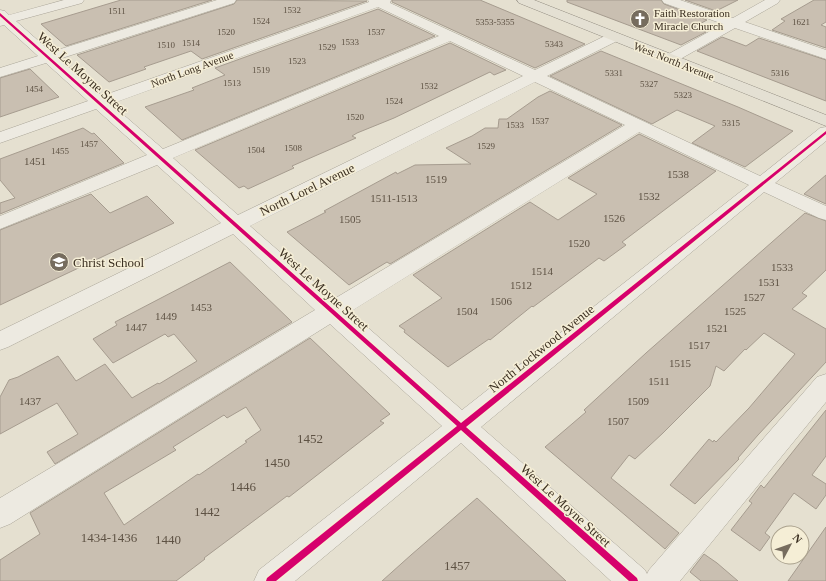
<svg xmlns="http://www.w3.org/2000/svg" width="826" height="581" viewBox="0 0 826 581" font-family="'Times New Roman',serif">
<style>
.building{fill:#c9bfb1;stroke:#a69c8f;fill-rule:evenodd}
.lines{fill:none;stroke-linecap:round;stroke-linejoin:round}
.minor-casing{stroke:#aaa598;stroke-width:1}
.major-casing{stroke:#908a7f;stroke-width:1}
.minor{fill:#edeae1;fill-rule:evenodd}
.major{fill:#e4e0d3;fill-rule:evenodd}
.cycleway-casing{stroke:#f5eed6;stroke-width:3}
.cycleway{fill:#d6006c;fill-rule:evenodd}
.labels{text-anchor:middle;stroke-width:3;stroke-linejoin:round;paint-order:stroke}
.far-number-label{font-size:9px;fill:#5e5244}
.far-poi-label{font-size:11px;fill:#3a2e20;stroke:#f5eed6;text-anchor:start}
.far-street-label{font-size:11px;fill:#3a2e20;stroke:#f5eed6}
.number-label{font-size:11px;fill:#5e5244}
.street-label{font-size:13px;fill:#3a2e20;stroke:#f5eed6}
.poi-label{font-size:13px;fill:#3a2e20;stroke:#f5eed6;text-anchor:start}
.near-number-label{font-size:13px;fill:#5e5244}
</style>
<rect width="100%" height="100%" fill="#e5e0d0"/>
<g class="building">
<polygon points="121,0 212,0 66,46 41,24"/>
<polygon points="237,0 367,1 202,59 191,51 144,67 146,69 109,82 77,55 234,4"/>
<polygon points="392,0 480,0 585,44 535,68 392,2"/>
<polygon points="567,0 661,0 664,4 707,20 694,27 706,32 681,45 567,2"/>
<polygon points="685,0 738,0 716,11"/>
<polygon points="814,0 826,0 826,22 821,25 826,27 826,48 772,30 785,21 781,19"/>
<polygon points="378,9 435,36 182,140 145,107 194,90 192,88 225,75 215,68"/>
<polygon points="722,37 746,46 759,38 826,60 826,101 697,51"/>
<polygon points="450,43 506,70 494,75 490,72 394,118 357,133 352,136 356,138 292,166 294,168 248,189 244,186 239,188 195,150"/>
<polygon points="601,51 738,107 793,131 745,167 692,143 715,126 677,110 652,124 550,76"/>
<polygon points="30,69 59,97 0,117 0,78"/>
<polygon points="550,91 622,125 390,264 387,262 349,285 287,232 326,212 324,211 396,172 397,174 415,165 471,164 446,148 472,136 485,128 498,128 499,119 507,119 538,97"/>
<polygon points="83,128 92,134 94,133 124,163 0,214 0,203 15,198 0,180 0,159"/>
<polygon points="639,134 716,171 622,242 626,245 604,261 599,258 533,307 532,306 490,340 489,339 448,367 404,332 405,330 399,326 442,298 413,275 530,202 558,220 597,194 568,178"/>
<polygon points="826,175 826,204 804,194"/>
<polygon points="91,194 110,213 147,196 174,223 0,305 0,230"/>
<polygon points="805,213 826,221 826,270 802,293 807,296 792,309 826,329 826,362 758,435 738,458 739,459 695,504 670,485 709,439 713,442 714,440 716,442 749,408 795,354 764,333 746,350 745,349 724,371 716,366 710,386 663,433 635,459 629,455 611,478 679,533 665,549 545,447 586,412 584,410 646,353"/>
<polygon points="230,262 292,322 55,464 47,452 78,434 57,403 0,434 0,397 9,380 18,377 58,356 76,381 105,364 132,398 158,383 159,384 197,361 174,334 168,337 165,334 113,363 93,339 117,325 115,322"/>
<path d="M 310,338 L 390,414 L 380,421 L 384,423 L 289,497 L 287,496 L 204,558 L 205,559 L 176,581 L 0,581 L 0,560 L 40,534 L 30,513 ZM 246,407 L 261,430 L 245,441 L 247,442 L 199,475 L 198,474 L 195,476 L 124,525 L 104,493 L 176,450 L 173,447 L 224,415 L 227,418 Z"/>
<polygon points="826,410 826,456 812,475 826,484 826,495 816,509 794,493 765,533 770,537 760,551 731,530 752,503 749,501 761,485 764,488"/>
<polygon points="477,498 566,581 382,581 411,555"/>
<polygon points="826,527 826,581 788,581"/>
<polygon points="704,554 717,563 738,581 701,581 690,572"/>
</g>
<g class="lines">
<g class="minor-casing">
<g id="minor">
<path d="M 64,0 L 84,0 L 82,3 L 16,21 L 51,52 L 217,0 L 236,0 L 234,3 L 59,59 L 102,96 L 369,2 L 368,0 L 391,0 L 390,3 L 535,70 L 609,34 L 614,33 L 619,34 L 621,37 L 619,40 L 547,76 L 760,176 L 820,128 L 826,127 L 826,141 L 775,183 L 826,206 L 826,220 L 819,218 L 764,192 L 481,427 L 645,570 L 647,574 L 649,570 L 817,377 L 826,374 L 826,402 L 680,581 L 611,581 L 461,443 L 295,581 L 254,581 L 259,570 L 442,426 L 330,324 L 10,524 L 0,528 L 0,498 L 315,310 L 233,234 L 8,347 L 0,350 L 0,331 L 221,223 L 157,165 L 0,229 L 0,216 L 147,155 L 96,109 L 0,143 L 0,132 L 88,101 L 46,63 L 0,77 L 0,68 L 38,56 L 4,25 L 0,26 L 0,10 L 5,11 L 9,15 ZM 378,7 L 439,36 L 163,149 L 111,104 ZM 450,41 L 523,76 L 238,215 L 173,158 ZM 535,82 L 625,125 L 334,299 L 250,226 ZM 639,132 L 749,185 L 462,410 L 350,312 Z"/>
<polygon points="662,0 680,0 733,18 765,0 780,0 778,3 745,22 826,50 826,59 735,28 675,62 670,63 665,62 663,59 665,56 723,24 664,3"/>
</g>
</g>
<g class="major-casing">
<polygon id="major" points="517,0 534,0 826,115 826,126 519,3"/>
</g>
<use href="#minor" class="minor"/>
<use href="#major" class="major"/>
<g class="cycleway-casing">
<polygon id="cycleway" points="0,13 461,423 826,131 826,134 466,427 637,578 638,581 629,581 461,430 276,581 266,581 267,578 457,426 0,16"/>
</g>
<use href="#cycleway" class="cycleway"/>
</g>
<defs>
<g id="church-disc" transform="scale(1)"><circle r="9.5" fill="#766c5e" stroke="#f5eed6"/><path d="M-1.2-6h2.4v3.5h3.3v2.4h-3.3V6h-2.4V-.1h-3.3v-2.4h3.3Z" fill="#fff"/></g>
<g id="school-disc" transform="scale(1)"><circle r="9.5" fill="#766c5e" stroke="#f5eed6"/><path d="M0-5L7-2L0 1L-7-2ZM-4 1L0 2.5L4 1V4Q0 6-4 4Z" fill="#fff"/></g>
</defs>
<g fill-rule="evenodd">
<use href="#church-disc" x="640" y="19"/>
<use href="#school-disc" x="59" y="262"/>
</g>
<g class="labels">
<g class="far-number-label">
<text x="292" y="13">1532</text>
<text x="117" y="14">1511</text>
<text x="261" y="24">1524</text>
<text x="495" y="25">5353-5355</text>
<text x="801" y="25">1621</text>
<text x="226" y="35">1520</text>
<text x="376" y="35">1537</text>
<text x="350" y="45">1533</text>
<text x="191" y="46">1514</text>
<text x="554" y="47">5343</text>
<text x="166" y="48">1510</text>
<text x="327" y="50">1529</text>
<text x="297" y="64">1523</text>
<text x="261" y="73">1519</text>
<text x="614" y="76">5331</text>
<text x="780" y="76">5316</text>
<text x="232" y="86">1513</text>
<text x="649" y="87">5327</text>
<text x="429" y="89">1532</text>
<text x="34" y="92">1454</text>
<text x="683" y="98">5323</text>
<text x="394" y="104">1524</text>
<text x="355" y="120">1520</text>
<text x="540" y="124">1537</text>
<text x="731" y="126">5315</text>
<text x="515" y="128">1533</text>
<text x="89" y="147">1457</text>
<text x="486" y="149">1529</text>
<text x="293" y="151">1508</text>
<text x="256" y="153">1504</text>
<text x="60" y="154">1455</text>
</g>
<g class="far-poi-label">
<text x="654" y="17">Faith Restoration<tspan x="654" dy="13">Miracle Church</tspan></text>
</g>
<g class="far-street-label">
<text transform="translate(674 61) rotate(22)" y="4">West North Avenue</text>
<text transform="translate(192 69) rotate(-20)" y="4">North Long Avenue</text>
</g>
<g class="number-label">
<text x="35" y="165">1451</text>
<text x="678" y="178">1538</text>
<text x="436" y="183">1519</text>
<text x="649" y="200">1532</text>
<text x="394" y="202">1511-1513</text>
<text x="614" y="222">1526</text>
<text x="350" y="223">1505</text>
<text x="579" y="247">1520</text>
<text x="782" y="271">1533</text>
<text x="542" y="275">1514</text>
<text x="769" y="286">1531</text>
<text x="521" y="289">1512</text>
<text x="754" y="301">1527</text>
<text x="501" y="305">1506</text>
<text x="201" y="311">1453</text>
<text x="467" y="315">1504</text>
<text x="735" y="315">1525</text>
<text x="166" y="320">1449</text>
<text x="136" y="331">1447</text>
<text x="717" y="332">1521</text>
<text x="699" y="349">1517</text>
<text x="680" y="367">1515</text>
<text x="659" y="385">1511</text>
<text x="30" y="405">1437</text>
<text x="638" y="405">1509</text>
<text x="618" y="425">1507</text>
</g>
<g class="street-label">
<text transform="translate(83 73) rotate(42)" y="5">West Le Moyne Street</text>
<text transform="translate(307 189) rotate(-26)" y="5">North Lorel Avenue</text>
<text transform="translate(324 289) rotate(42)" y="5">West Le Moyne Street</text>
<text transform="translate(541 348) rotate(-39)" y="5">North Lockwood Avenue</text>
<text transform="translate(566 505) rotate(42)" y="5">West Le Moyne Street</text>
</g>
<g class="poi-label">
<text x="73" y="267">Christ School</text>
</g>
<g class="near-number-label">
<text x="310" y="443">1452</text>
<text x="277" y="467">1450</text>
<text x="243" y="491">1446</text>
<text x="207" y="516">1442</text>
<text x="109" y="542">1434-1436</text>
<text x="168" y="544">1440</text>
<text x="457" y="570">1457</text>
</g>
</g>
<g transform="translate(790 545) rotate(49)"><circle r="19" fill="#f5eed6" stroke="#aaa18d"/>
<path d="M0-3L7 15L0 10L-7 15Z" fill="#766c5e"/>
<text y="-6" font-size="11" font-weight="bold" text-anchor="middle" fill="#3a2e20">N</text>
</g>
</svg>
